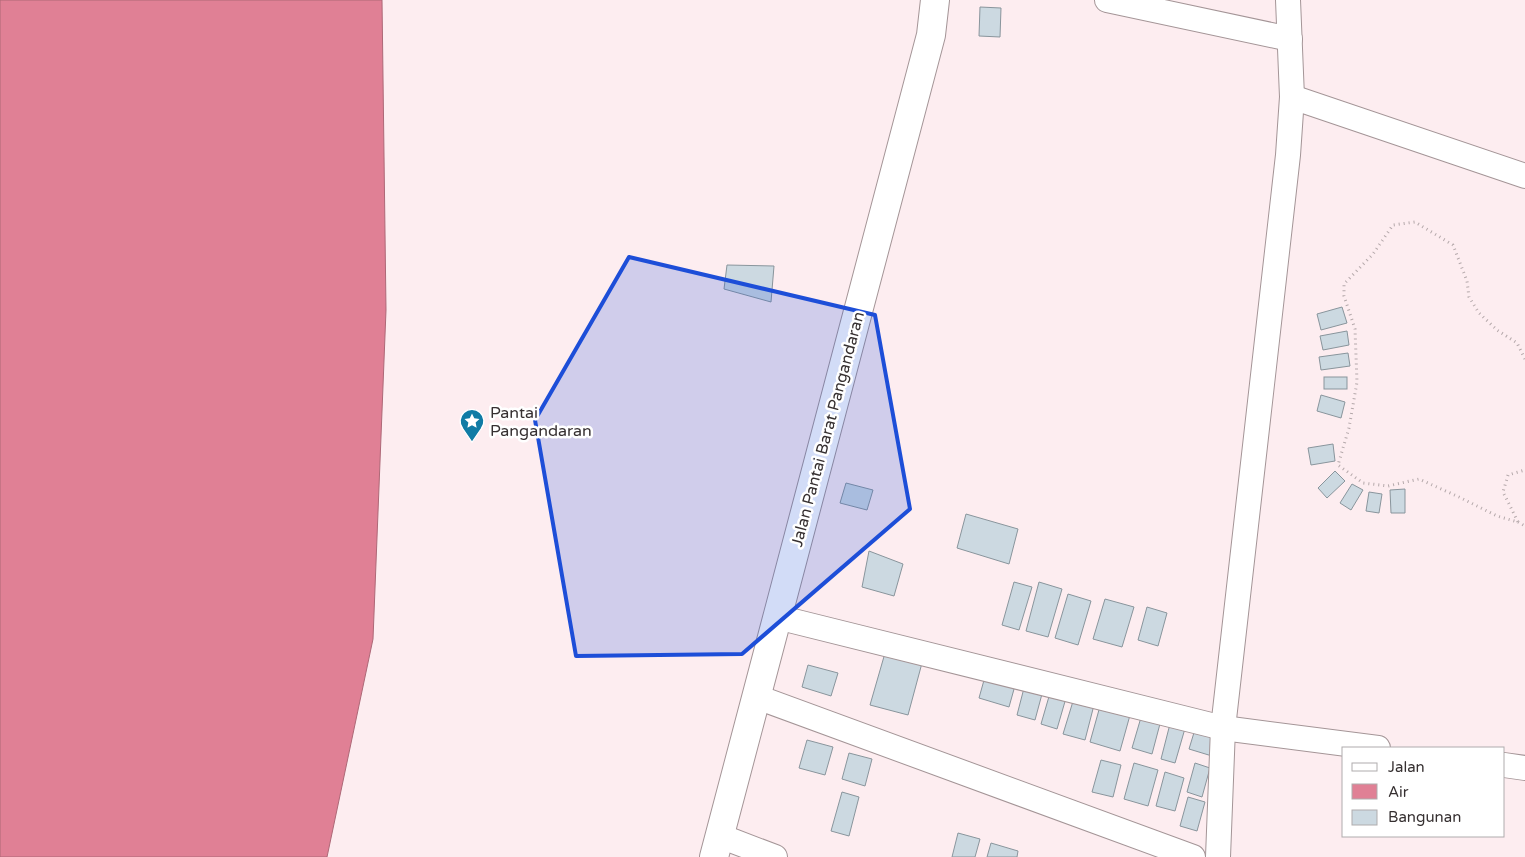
<svg xmlns="http://www.w3.org/2000/svg" width="1525" height="857" viewBox="0 0 1525 857" font-family="'Varela Round',sans-serif">
<style>
.water{fill:#e08095;stroke:#ad6877}
.building{fill:#ccd9e1;stroke:#89959c}
.lines{fill:none;stroke-linecap:round;stroke-linejoin:round}
.minor-casing{stroke:#a49597;stroke-width:26}
.tertiary-casing{stroke:#a49597;stroke-width:30}
.path{stroke:#b4a8aa;stroke-width:3;stroke-dasharray:1 4;stroke-linecap:butt}
.minor{stroke:#fff;stroke-width:24}
.tertiary{stroke:#fff;stroke-width:28}
.marked{fill:#1d4ed8;fill-opacity:0.2;stroke:#1d4ed8;stroke-width:4;stroke-linejoin:round}
.labels{text-anchor:middle;stroke-width:5;stroke-linejoin:round;paint-order:stroke}
.poi-label{font-size:16px;fill:#363031;stroke:#fff;text-anchor:start}
.street-label{font-size:16px;fill:#363031;stroke:#fff}
</style>
<rect width="100%" height="100%" fill="#fdedf0"/>
<polygon class="water" points="0,0 382,0 386,310 373,639 327,857 0,857"/>
<g class="building">
<polygon points="980,7 1001,8 1000,37 979,36"/>
<polygon points="727,265 774,266 771,302 724,289"/>
<polygon points="1342,307 1347,323 1321,330 1317,314"/>
<polygon points="1347,331 1349,345 1323,350 1320,336"/>
<polygon points="1348,353 1350,366 1321,370 1319,357"/>
<rect x="1324" y="377" width="23" height="12"/>
<polygon points="1321,395 1345,402 1341,418 1317,411"/>
<polygon points="1333,444 1335,461 1311,465 1308,448"/>
<polygon points="1335,471 1345,481 1327,498 1318,488"/>
<polygon points="846,483 873,490 867,510 840,503"/>
<polygon points="1352,484 1363,490 1351,510 1340,503"/>
<polygon points="1405,489 1405,513 1391,513 1390,490"/>
<polygon points="1369,492 1382,494 1379,513 1366,511"/>
<polygon points="966,514 1018,529 1009,564 957,548"/>
<polygon points="869,551 903,564 894,596 862,587"/>
<polygon points="1014,582 1032,587 1019,630 1002,625"/>
<polygon points="1039,582 1062,589 1048,637 1026,631"/>
<polygon points="1068,594 1091,601 1078,645 1055,638"/>
<polygon points="1105,599 1134,607 1122,647 1093,639"/>
<polygon points="1147,607 1167,613 1158,646 1138,640"/>
<polygon points="885,653 922,663 908,715 870,705"/>
<polygon points="808,665 838,673 831,696 802,687"/>
<polygon points="986,673 1016,682 1009,707 979,698"/>
<polygon points="1024,688 1042,694 1035,720 1017,715"/>
<polygon points="1050,693 1066,698 1057,729 1041,724"/>
<polygon points="1074,698 1094,705 1085,740 1063,734"/>
<polygon points="1102,699 1132,708 1120,751 1090,742"/>
<polygon points="1142,714 1161,720 1152,754 1132,748"/>
<polygon points="1171,720 1186,725 1175,763 1161,759"/>
<polygon points="1196,726 1218,733 1212,756 1189,749"/>
<polygon points="807,740 833,747 825,775 799,768"/>
<polygon points="849,753 872,759 865,786 842,779"/>
<polygon points="1101,760 1121,765 1113,797 1092,792"/>
<polygon points="1134,763 1158,770 1148,806 1124,799"/>
<polygon points="1195,763 1210,768 1202,797 1187,792"/>
<polygon points="1165,772 1184,778 1175,811 1156,806"/>
<polygon points="842,792 859,797 849,836 831,831"/>
<polygon points="1188,797 1205,802 1197,831 1180,826"/>
<polygon points="958,833 980,839 975,857 952,857"/>
<polygon points="991,843 1018,851 1017,857 987,857"/>
</g>
<g class="lines">
<g class="minor-casing">
<g id="minor">
<polyline points="1107,0 1290,39"/>
<polyline points="1292,97 1525,176"/>
<polyline points="777,617 1223,728 1378,748"/>
<polyline points="757,697 1193,857"/>
<polyline points="1504,765 1525,768"/>
<polyline points="720,836 775,857"/>
<polyline points="1218,857 1223,728 1288,155 1292,97 1288,0"/>
</g>
</g>
<g class="tertiary-casing">
<polyline id="tertiary" points="714,857 931,35 935,0"/>
</g>
<g class="path">
<polyline points="1525,359 1517,343 1497,330 1479,313 1469,297 1467,281 1453,245 1415,222 1393,225 1373,254 1344,284 1344,296 1355,329 1357,382 1349,428 1338,465 1363,483 1388,486 1419,479 1459,497 1497,516 1518,522 1503,492 1508,475 1525,470"/>
<polyline points="1518,522 1525,526"/>
</g>
<use href="#minor" class="minor"/>
<use href="#tertiary" class="tertiary"/>
</g>
<path class="marked" d="M 629,257 L 875,315 L 910,509 L 742,654 L 576,656 L 535,420 Z"/>
<defs>
<g id="sight-pin" transform="scale(1.25)"><path d="M0 17L-7.5 6A9.5 9.5 0 1 1 7.5 6Z" fill="#107ba5" stroke="#fff"/><path d="M0-6L1.8-2.2L6-1.7L2.9 1.2L3.7 5.4L0 3.3L-3.7 5.4L-2.9 1.2L-6-1.7L-1.8-2.2Z" fill="#fff"/></g>
</defs>
<g fill-rule="evenodd">
<use href="#sight-pin" x="472" y="421"/>
</g>
<g class="labels">
<g class="poi-label">
<text x="490" y="418">Pantai<tspan x="490" dy="18">Pangandaran</tspan></text>
</g>
<g class="street-label">
<text transform="translate(827 429) rotate(-75)" y="6">Jalan Pantai Barat Pangandaran</text>
</g>
</g>
<rect x="1342" y="747" width="162" height="90" fill="#ffffff" stroke="#afacad"/>
<rect x="1352" y="763" width="25" height="8" fill="#ffffff" stroke="#afacad"/>
<text x="1388" y="772" font-size="15" fill="#363031">Jalan</text>
<rect x="1352" y="784" width="25" height="15" fill="#e08095" stroke="#afacad"/>
<text x="1388" y="797" font-size="15" fill="#363031">Air</text>
<rect x="1352" y="810" width="25" height="15" fill="#ccd9e1" stroke="#afacad"/>
<text x="1388" y="822" font-size="15" fill="#363031">Bangunan</text>
</svg>
